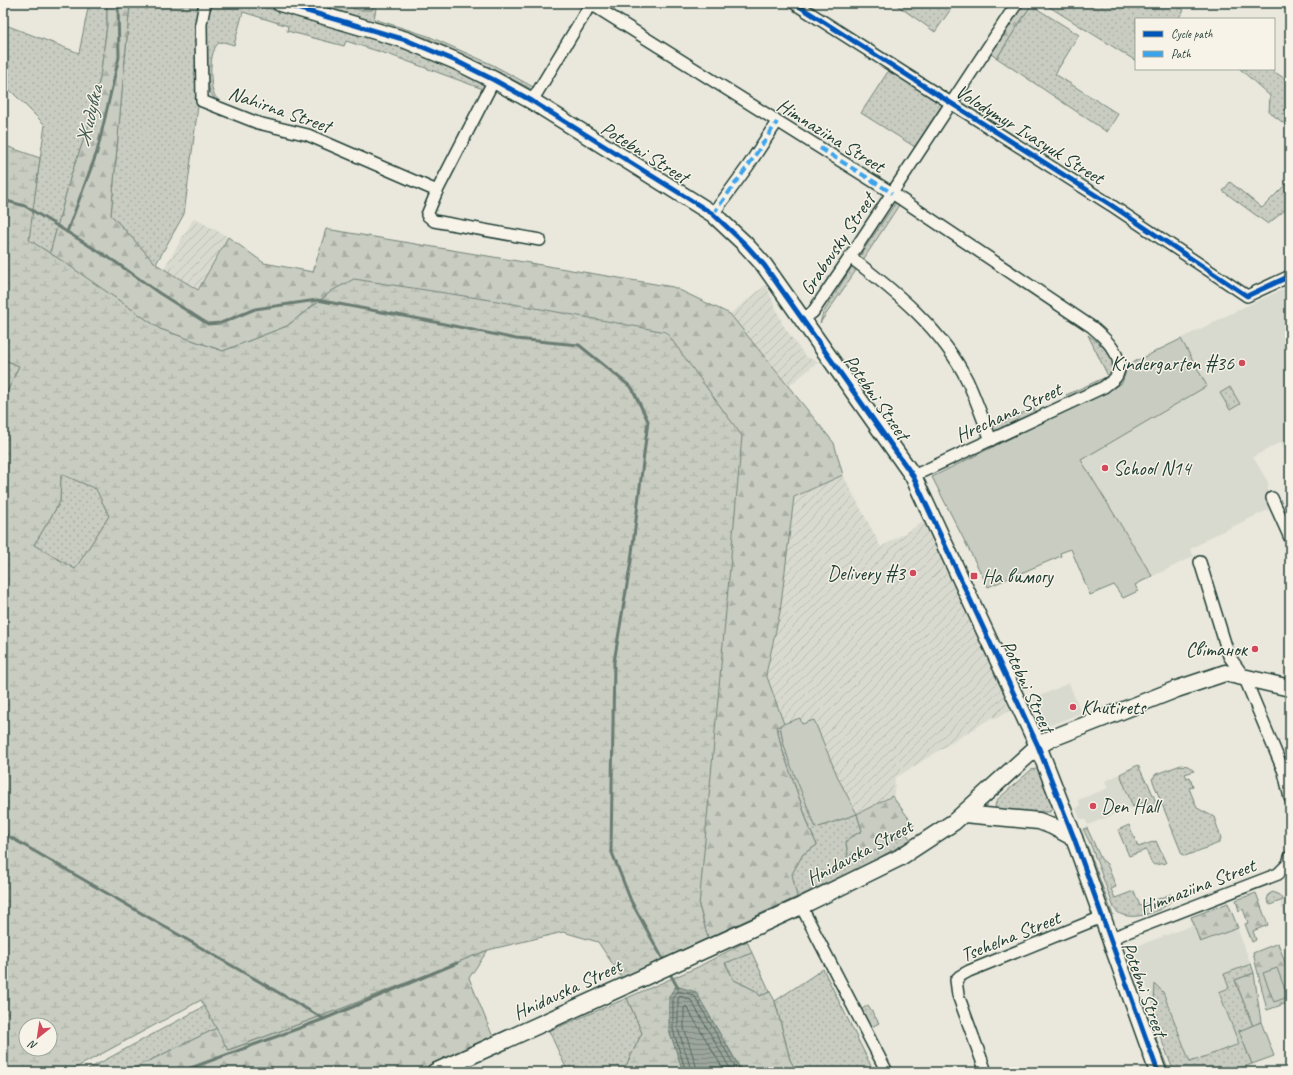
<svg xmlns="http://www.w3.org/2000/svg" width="1293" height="1075" viewBox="0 0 1293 1075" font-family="Caveat,sans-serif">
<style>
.built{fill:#d9dacf}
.industrial{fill:url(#industrial-furrows)}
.grass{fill:url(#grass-dots);stroke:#74847a}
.forest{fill:url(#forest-firs);stroke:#74847a}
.wetland{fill:url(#wetland-marsh);stroke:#74847a;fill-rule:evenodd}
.park{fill:#c8ccc1;stroke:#74847a}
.water{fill:url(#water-rules);stroke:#6a7c72}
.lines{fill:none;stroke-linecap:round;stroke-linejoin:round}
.shore{stroke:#51675e;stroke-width:1}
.stream{stroke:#6a7c72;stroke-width:3}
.street-casing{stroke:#1f3d34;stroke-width:14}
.secondary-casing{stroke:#1f3d34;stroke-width:19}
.street{stroke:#f7f3e8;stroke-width:11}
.secondary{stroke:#f7f3e8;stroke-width:16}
.quiet{stroke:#3da4eb;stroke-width:4;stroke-dasharray:8 4;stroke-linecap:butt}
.cycleway-casing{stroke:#f7f3e8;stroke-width:8}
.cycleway{stroke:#0057b8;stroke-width:5}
.poi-dot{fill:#d1495b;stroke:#f7f3e8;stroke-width:1.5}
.labels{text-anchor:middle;stroke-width:3;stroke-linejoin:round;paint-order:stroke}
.street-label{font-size:20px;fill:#1f3d34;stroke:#f7f3e8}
.poi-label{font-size:20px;fill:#1f3d34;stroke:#f7f3e8;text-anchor:start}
.water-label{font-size:21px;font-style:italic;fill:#445c53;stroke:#f7f3e8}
</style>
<defs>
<pattern id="industrial-furrows" width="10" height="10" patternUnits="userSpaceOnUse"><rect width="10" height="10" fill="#d9dacf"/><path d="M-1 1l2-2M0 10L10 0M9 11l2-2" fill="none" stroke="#babcb2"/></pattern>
<pattern id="grass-dots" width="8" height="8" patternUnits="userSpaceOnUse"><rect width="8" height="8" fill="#c8ccc1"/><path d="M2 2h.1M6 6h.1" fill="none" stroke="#abb0a6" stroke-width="1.8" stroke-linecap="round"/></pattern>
<pattern id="forest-firs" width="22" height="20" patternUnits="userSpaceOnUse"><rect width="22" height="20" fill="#c8ccc1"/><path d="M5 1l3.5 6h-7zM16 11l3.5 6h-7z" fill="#abb0a6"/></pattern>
<pattern id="wetland-marsh" width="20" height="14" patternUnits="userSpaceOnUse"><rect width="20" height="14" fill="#c8ccc1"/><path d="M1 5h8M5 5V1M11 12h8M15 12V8" fill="none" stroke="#abb0a6"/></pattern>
<pattern id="water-rules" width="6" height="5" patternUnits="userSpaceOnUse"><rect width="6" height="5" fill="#9ca69c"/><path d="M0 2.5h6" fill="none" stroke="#7f8880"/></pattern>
</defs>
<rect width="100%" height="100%" fill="#eae8dd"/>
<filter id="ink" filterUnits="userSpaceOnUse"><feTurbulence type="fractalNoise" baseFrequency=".025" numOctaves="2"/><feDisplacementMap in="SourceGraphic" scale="8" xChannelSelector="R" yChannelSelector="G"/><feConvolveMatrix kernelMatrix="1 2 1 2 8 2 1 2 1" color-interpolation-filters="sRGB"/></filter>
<g filter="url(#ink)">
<g class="built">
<polygon points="1288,287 1290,290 1290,462 1281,442 1253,457 1268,482 1268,510 1204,540 1205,541 1190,549 1194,556 1135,585 1138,591 1123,598 1114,585 1090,595 1071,549 1060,553 1061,556 988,587 932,477 1122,383 1128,365 1244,307"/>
<polygon points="1069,683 1081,713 1046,727 1033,699"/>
<polygon points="1120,774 1133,807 1088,825 1085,819 1080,819 1076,809 1080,805 1078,800 1108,788 1105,781"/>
<polygon points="1228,903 1254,973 1235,980 1253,1026 1239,1031 1251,1062 1179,1072 1132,948 1193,925 1191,917"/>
</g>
<g class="industrial">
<polygon points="194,218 228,237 197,290 163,270"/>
<polygon points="766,285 783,325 805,356 818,362 789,386 730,314"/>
<polygon points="843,475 881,547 925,521 954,587 957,586 960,594 957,595 988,658 1010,711 995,719 993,717 895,778 894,795 857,814 839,780 814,720 802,724 800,718 784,724 766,674 780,612 794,497"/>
<polygon points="1290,897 1290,929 1280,902"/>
</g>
<g class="grass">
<polygon points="89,3 107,3 107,25 100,78 89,125 71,175 50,253 28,240 45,125 3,83 3,24 79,53"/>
<polygon points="130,3 201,3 197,23 198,106 184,214 156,264 111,215"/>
<path d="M 212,3 L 249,3 L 398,46 L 486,83 L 483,89 L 393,56 L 346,41 L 344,46 L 287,31 L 288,26 L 243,12 L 234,45 C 230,44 225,42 222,42 C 208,44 210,82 213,92 C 214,96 218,99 220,102 L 219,104 L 210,93 L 207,75 L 206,24 Z"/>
<polygon points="314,3 377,3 374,19 428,36 493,65 535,88 533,90 491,68 427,38"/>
<polygon points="894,3 955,3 935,32"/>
<polygon points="1043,3 1173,3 1184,10 1178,19 1136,19 1136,61"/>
<polygon points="1031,5 1079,35 1055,74 1118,114 1107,132 997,58"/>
<polygon points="1240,69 1270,69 1290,82 1290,128 1269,112 1270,96"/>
<polygon points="889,70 942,105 915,147 861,113"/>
<polygon points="1290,180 1290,206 1268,224 1223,191 1230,182 1262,208"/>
<polygon points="896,202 899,205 861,263 857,260"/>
<polygon points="853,265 859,266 820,323 823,313"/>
<path d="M 1088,335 C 1105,347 1127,366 1103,384 C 1094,390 1078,393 1068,397 L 1066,395 L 1108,376 Z"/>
<polygon points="3,359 19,366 3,401"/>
<polygon points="1230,387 1240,404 1230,410 1220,393"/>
<polygon points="1034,408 1036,413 992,433 990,427"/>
<polygon points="61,474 97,489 109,516 75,570 34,545 60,502"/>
<polygon points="780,725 783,742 816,828 857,814 862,831 849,838 846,842 848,854 846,860 849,864 906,833 911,840 864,866 797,897 791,875 803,854 817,845 811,832 781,746 777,727"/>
<polygon points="1138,765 1145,780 1148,783 1159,809 1152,814 1146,801 1133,807 1120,774"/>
<polygon points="1181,765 1188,766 1194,771 1185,774 1187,778 1190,777 1193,786 1189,788 1197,808 1214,817 1221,838 1219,843 1185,856 1182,854 1152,779 1156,774"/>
<polygon points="1036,769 1040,771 1053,805 1050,812 1000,811 996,809 995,805 997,800 1031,770"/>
<polygon points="1129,825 1138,847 1156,841 1166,863 1154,865 1151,862 1146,850 1129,856 1118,830"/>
<path d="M 1087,828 L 1101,859 L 1107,864 L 1116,887 L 1111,889 L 1115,898 L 1134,891 L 1140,906 L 1171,894 L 1172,899 C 1167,911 1124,926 1114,908 L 1090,843 L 1083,829 Z"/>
<polygon points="1084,843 1087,845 1113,915 1109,909"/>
<polygon points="1273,892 1279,895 1283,900 1270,905 1267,900 1269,894"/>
<polygon points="752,953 770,992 760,996 756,991 734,980 725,962"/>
<polygon points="1124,954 1169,1072 1165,1072"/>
<polygon points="1251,964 1254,973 1235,980 1253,1026 1239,1031 1252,1064 1230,1072 1174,1072 1153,1018 1155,984 1163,992 1190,1062 1239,1044 1219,992 1229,988 1224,974"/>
<polygon points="823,969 874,1072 797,1072 790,1060 775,1001"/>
<polygon points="627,998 642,1033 623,1072 568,1072 549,1031"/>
<polygon points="868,1005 879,1023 870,1028 861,1010"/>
<polygon points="205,1006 217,1028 126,1072 83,1072"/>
</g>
<g class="forest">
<polygon points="107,3 130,3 111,215 156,264 198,290 228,237 264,263 313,272 326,229 673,287 730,314 834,443 843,475 794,497 780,612 766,674 784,724 777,727 781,746 811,832 817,845 803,854 792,874 797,897 708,938 699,906 333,290 287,326 223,351 160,329 50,253 71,175 89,125 100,78 107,25"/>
<polygon points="338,3 375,3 372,10 359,10"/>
<polygon points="1021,3 1031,5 997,58 989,53"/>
<polygon points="892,796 914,825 906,833 849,865 846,860 848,854 846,842 849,838 862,831 857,814"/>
<polygon points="1256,893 1268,925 1253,931 1256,940 1252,942 1245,924 1248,923 1243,909 1239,911 1236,900"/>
<polygon points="1228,903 1238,928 1200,942 1191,917"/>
<polygon points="1278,943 1290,976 1290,1002 1267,1010 1253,953"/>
<polygon points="488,950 469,978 493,1037 415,1072 126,1072 217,1028 229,1050 343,1008"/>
<polygon points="1254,973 1261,1022 1253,1026 1235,980"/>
</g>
<g class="wetland">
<path d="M 3,145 L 40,158 L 29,240 L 64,262 L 160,329 L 223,351 L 287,326 L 333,290 L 354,279 L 497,301 L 666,332 L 742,436 L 699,906 L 708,938 L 622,978 L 598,942 L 563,932 L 488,950 L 343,1008 L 228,1050 L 201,1000 L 68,1072 L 3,1072 L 3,401 L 19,366 L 3,359 ZM 61,474 L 96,489 L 109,516 L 75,569 L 34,545 L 60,502 ZM 26,1025 L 50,1025 L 50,1049 L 26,1049 Z"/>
<polygon points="747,941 752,953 725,963 734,980 756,991 760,996 770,992 775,1001 790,1060 797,1072 742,1072 725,1041 701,1072 623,1072 642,1033 627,998 698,967"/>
</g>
<g class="park">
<polygon points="1181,339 1207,386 1081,460 1152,576 1135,585 1138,591 1123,598 1114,585 1090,595 1071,549 1060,553 1061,556 988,587 932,477 1122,383 1128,365"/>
<polygon points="800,718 802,724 814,720 839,780 857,814 816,828 789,761 783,742 780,725"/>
<polygon points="1277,968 1288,997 1274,1002 1263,973"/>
<polygon points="1261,1022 1274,1056 1252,1064 1239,1031"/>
</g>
<polygon class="water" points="676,986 696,992 742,1072 683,1072 669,1030 669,996"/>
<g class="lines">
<g class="shore">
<polyline points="686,1072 673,1030 673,997 678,991 694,995 738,1072"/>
<polyline points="692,1072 678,1029 678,999 680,996 691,1000 732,1072"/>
<polyline points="698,1072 684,1028 684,1008 686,1006 725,1072"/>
</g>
<g class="stream">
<polyline points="3,200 25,206 114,261 159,293 208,324 221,323 255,309 317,300 425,320 516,339 579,345 632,388 648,421 631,561 614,662 611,850 631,901 665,963"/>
<polyline points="67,232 97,152 119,57 118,3"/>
<polyline points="3,833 324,1019"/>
<polyline points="669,972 678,988"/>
<polyline points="180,1072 324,1019 457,963"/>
</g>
<g class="street-casing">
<g id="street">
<polyline points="205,3 201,24 202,101 258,123 308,135 437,191"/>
<polyline points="794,3 1111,205 1247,296 1290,276"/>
<polyline points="1288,3 1290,4"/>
<polyline points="494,80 437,191 427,215 434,221 540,240"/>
<path d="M 532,101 L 587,10 L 591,7 L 596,7 L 892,193 L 1092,327 C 1105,338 1127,358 1116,377 C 1113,381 1107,384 1104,387 L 913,476"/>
<polyline points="713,214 748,166 777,122"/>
<path d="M 850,257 C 895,291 942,329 967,380 C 976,399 983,420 991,440"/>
<polyline points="802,320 813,312 850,257 1017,3"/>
<polyline points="1272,498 1290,538"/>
<polyline points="1200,562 1229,656 1244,677 1248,686 1284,772 1290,798"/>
<polyline points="801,906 887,1072"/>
<polyline points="1109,939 1278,874 1288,864 1290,857"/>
<polyline points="986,1072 958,995 956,980 960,976 969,971 1102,917"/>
</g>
</g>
<g class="secondary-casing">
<g id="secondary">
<polyline points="280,3 406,40 456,61 494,80 532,101 713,214 745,244 764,265 913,476 1038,746 1074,838 1158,1072"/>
<polyline points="964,814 1039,821 1052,826 1074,838"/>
<polyline points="435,1072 801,906 899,858 954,822 1038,746 1050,739 1177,689 1225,673 1290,688"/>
</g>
</g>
<use href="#street" class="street"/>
<use href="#secondary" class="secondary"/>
<g class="quiet">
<polyline points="820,148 892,193"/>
<polyline points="713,214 748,166 777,122"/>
</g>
<g class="cycleway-casing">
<g id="cycleway">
<polyline points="280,3 406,40 456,61 494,80 532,101 713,214 745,244 764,265 913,476 1038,746 1074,838 1158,1072"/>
<polyline points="794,3 1111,205 1247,296 1290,276"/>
</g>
</g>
<use href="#cycleway" class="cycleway"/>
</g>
</g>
<g class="poi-dot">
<circle cx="1242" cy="363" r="4"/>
<circle cx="1105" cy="468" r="4"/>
<circle cx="913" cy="573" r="4"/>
<rect x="970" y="572" width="8" height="8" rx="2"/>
<circle cx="1255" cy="649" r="4"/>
<circle cx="1073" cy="707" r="4"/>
<circle cx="1093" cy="806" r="4"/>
</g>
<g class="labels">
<g class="street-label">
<text transform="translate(280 109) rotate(19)" y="7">Nahirna Street</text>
<text transform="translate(1030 134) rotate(32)" y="7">Volodymyr Ivasyuk Street</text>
<text transform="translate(831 135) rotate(32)" y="7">Himnaziina Street</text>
<text transform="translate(645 152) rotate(32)" y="7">Potebni Street</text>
<text transform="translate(837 244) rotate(-56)" y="7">Grabovsky Street</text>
<text transform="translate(877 397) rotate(55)" y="7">Potebni Street</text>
<text transform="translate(1008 412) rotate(-25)" y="7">Hrechana Street</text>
<text transform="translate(1028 686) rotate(65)" y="7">Potebni Street</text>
<text transform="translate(859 852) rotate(-28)" y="7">Hnidavska Street</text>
<text transform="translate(1197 886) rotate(-21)" y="7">Himnaziina Street</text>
<text transform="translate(1010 936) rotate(-22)" y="7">Tsehelna Street</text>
<text transform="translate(567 989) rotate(-25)" y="7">Hnidavska Street</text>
<text transform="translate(1145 989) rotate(70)" y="7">Potebni Street</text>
</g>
<g class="poi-label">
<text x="1234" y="370" text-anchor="end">Kindergarten #36</text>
<text x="1113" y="475">School N14</text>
<text x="905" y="580" text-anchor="end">Delivery #3</text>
<text x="982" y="583">На вимогу</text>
<text x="1247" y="656" text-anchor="end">Світанок</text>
<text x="1081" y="714">Khutirets</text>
<text x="1101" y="813">Den Hall</text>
</g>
<g class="water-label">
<text transform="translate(89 116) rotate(-77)" y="7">Жидувка</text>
</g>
</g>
<rect width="1293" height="1075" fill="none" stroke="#f7f3e8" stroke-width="16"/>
<rect x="8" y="8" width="1277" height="1059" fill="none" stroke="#1f3d34" stroke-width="1.5" filter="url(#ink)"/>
<rect x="1135" y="18" width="140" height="52" fill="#f7f3e8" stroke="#a1aaa0"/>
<rect x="1143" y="31" width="20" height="6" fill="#0057b8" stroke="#a1aaa0"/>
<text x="1171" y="38" font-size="12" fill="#1f3d34">Cycle path</text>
<rect x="1143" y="51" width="20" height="6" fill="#3da4eb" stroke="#a1aaa0"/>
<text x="1171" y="58" font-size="12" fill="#1f3d34">Path</text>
<g transform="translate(38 1037) rotate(210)"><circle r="19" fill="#f7f3e8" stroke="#a1aaa0"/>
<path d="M0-3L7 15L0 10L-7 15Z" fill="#d1495b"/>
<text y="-6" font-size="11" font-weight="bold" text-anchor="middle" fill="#1f3d34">N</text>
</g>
</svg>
